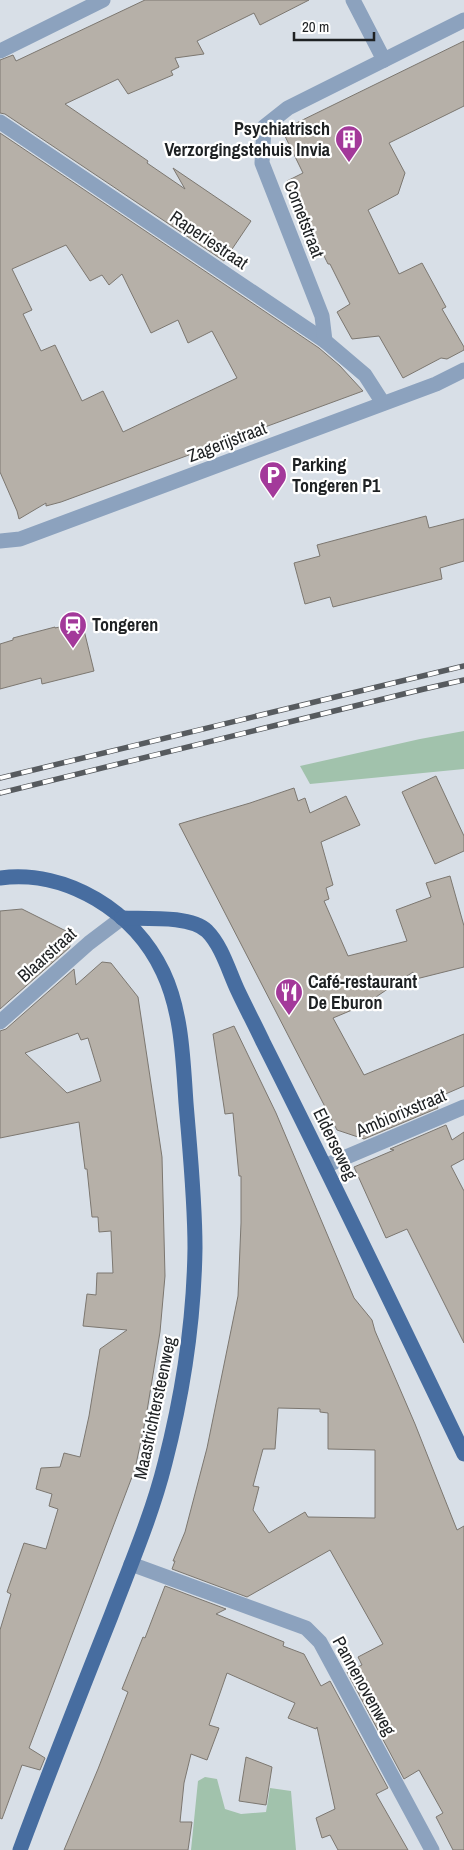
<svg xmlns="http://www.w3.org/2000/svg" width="464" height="1850" viewBox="0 0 464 1850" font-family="'Archivo Narrow',sans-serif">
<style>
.green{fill:#a1c2ac}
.building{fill:#b6b0a8;stroke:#7c7770;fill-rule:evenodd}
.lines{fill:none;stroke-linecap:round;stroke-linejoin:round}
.minor{stroke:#8ca2be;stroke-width:15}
.major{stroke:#476da0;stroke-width:15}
.rail-casing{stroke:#575b5f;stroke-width:5.5}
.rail{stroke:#fff;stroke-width:4;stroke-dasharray:11;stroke-linecap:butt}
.labels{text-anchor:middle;stroke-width:4.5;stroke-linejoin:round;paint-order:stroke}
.poi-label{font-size:18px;font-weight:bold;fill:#1e2123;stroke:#fff;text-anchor:start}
.street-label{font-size:18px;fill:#1e2123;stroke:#fff}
</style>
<rect width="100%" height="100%" fill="#d8dfe7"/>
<g class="green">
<polygon points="464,731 464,769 310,784 300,766 420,739"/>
<polygon points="205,1777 217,1779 225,1809 241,1814 266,1812 270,1788 291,1791 296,1850 191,1850 198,1781"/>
</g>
<g class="building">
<polygon points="145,0 309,0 260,25 254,13 197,41 204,54 175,58 179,67 171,71 173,75 128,94 118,79 65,104 148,161 147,163 185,189 173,168 251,221 224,261 5,114 0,113 0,60 13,55 16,61"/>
<polygon points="464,41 464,106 389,143 405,173 398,194 368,210 399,274 422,263 446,307 442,309 464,347 464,350 447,359 441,358 403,378 379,336 352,339 337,312 350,304 330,264 328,264 287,181 303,173 282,130"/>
<path d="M 0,133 L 319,348 L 340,366 L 363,391 L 61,502 L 46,506 L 46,503 L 19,519 L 17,511 L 0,472 ZM 66,245 L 90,281 L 102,275 L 109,285 L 122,274 L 151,333 L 178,320 L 188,343 L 212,331 L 237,378 L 123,432 L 103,391 L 82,401 L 55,345 L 41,351 L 23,314 L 32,310 L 12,269 Z"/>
<polygon points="426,516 429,528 464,519 464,561 440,568 442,579 333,607 330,597 305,604 294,563 320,556 317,545"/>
<polygon points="82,622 94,671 42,684 41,678 0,689 0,644 13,640 13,638 55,627 55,628"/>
<polygon points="436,776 464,836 464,851 435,864 402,792"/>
<polygon points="294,788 298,801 305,798 310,813 346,796 360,825 321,842 333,885 326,888 329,899 324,901 348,956 407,941 396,910 431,897 426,883 450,876 464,926 464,967 416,979 413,972 364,1005 333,1018 364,1075 464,1034 464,1086 434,1099 438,1108 364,1139 337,1130 179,824 250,803"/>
<polygon points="22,909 68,932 70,947 0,1009 0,911"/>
<path d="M 102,962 L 111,963 L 138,997 L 155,1110 L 162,1157 L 165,1276 L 160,1332 L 146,1417 L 135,1469 L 29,1748 L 45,1758 L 40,1770 L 22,1765 L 2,1819 L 0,1818 L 0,1630 L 11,1594 L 7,1592 L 24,1543 L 46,1549 L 58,1509 L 49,1506 L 52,1494 L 36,1489 L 41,1468 L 60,1467 L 64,1453 L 80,1457 L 89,1416 L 100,1349 L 127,1330 L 83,1326 L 87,1294 L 96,1295 L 97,1273 L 113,1273 L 111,1231 L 99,1232 L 98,1217 L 92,1217 L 87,1169 L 85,1169 L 79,1122 L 0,1138 L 0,1031 L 6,1029 L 74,969 L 76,985 ZM 78,1033 L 81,1040 L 88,1038 L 101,1081 L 67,1093 L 25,1053 Z"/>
<path d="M 234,1026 L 276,1113 L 354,1298 L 372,1320 L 375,1331 L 415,1424 L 457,1530 L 464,1526 L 464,1850 L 453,1850 L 436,1817 L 443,1813 L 419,1770 L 404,1779 L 347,1672 L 362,1665 L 358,1657 L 383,1644 L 330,1550 L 247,1597 L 172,1569 L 175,1561 L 173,1561 L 185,1532 L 207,1448 L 238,1296 L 241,1223 L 241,1176 L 239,1176 L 233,1113 L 225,1114 L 213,1034 ZM 278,1408 L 320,1409 L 320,1412 L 328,1413 L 328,1449 L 375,1450 L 375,1518 L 308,1517 L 305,1512 L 269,1533 L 253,1510 L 259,1487 L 253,1486 L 263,1449 L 275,1449 Z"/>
<polygon points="446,1125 452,1140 464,1132 464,1159 451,1166 464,1191 464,1343 407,1229 386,1238 354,1167 394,1150 390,1149"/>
<polygon points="165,1586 226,1609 216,1614 284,1642 283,1646 304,1654 321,1686 330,1681 388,1788 376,1794 408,1850 338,1850 330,1835 322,1838 316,1818 335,1809 317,1727 316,1729 288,1718 295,1703 227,1673 209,1725 219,1728 207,1760 191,1754 184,1783 180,1822 192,1822 188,1850 64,1850 98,1769 128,1692 122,1689 143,1637 145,1638"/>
<polygon points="246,1757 272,1767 266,1805 239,1801"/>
</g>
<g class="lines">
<g class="minor">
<polyline points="353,0 384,60"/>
<polyline points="0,51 103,0"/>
<polyline points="0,122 325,341 365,375 383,403"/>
<polyline points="325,341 322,316 262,163 264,127 288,108 464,20"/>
<polyline points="0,541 20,539 436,384 464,370"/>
<polyline points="0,1022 89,943 122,918"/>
<polyline points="325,1166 464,1107"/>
<polyline points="131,1564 306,1628 320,1642 432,1850"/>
</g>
<g class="major">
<path d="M 0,878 C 67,869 135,912 163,972 C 182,1012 183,1060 186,1103 C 190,1152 195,1200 195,1248 C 194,1321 183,1393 165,1463 C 152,1515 130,1566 111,1616 C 80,1694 49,1772 20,1850"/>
<path d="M 122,918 C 144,919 190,915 207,931 C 222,946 229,972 238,991 C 246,1008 255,1025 263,1042 C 332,1179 398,1317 464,1454"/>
</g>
<g class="rail-casing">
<g id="rail">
<polyline points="0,778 464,666"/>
<polyline points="0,793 424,689 464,680"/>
</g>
</g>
<use href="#rail" class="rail"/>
</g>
<defs>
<g id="building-pin" transform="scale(1.4375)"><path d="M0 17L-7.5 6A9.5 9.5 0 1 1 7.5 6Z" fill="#a3399a" stroke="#fff"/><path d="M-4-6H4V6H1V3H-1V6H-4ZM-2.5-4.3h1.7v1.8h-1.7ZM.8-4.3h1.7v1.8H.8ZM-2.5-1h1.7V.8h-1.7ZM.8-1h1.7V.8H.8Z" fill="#fff"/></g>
<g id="parking-pin" transform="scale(1.4375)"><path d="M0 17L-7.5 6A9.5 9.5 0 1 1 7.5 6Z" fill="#a3399a" stroke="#fff"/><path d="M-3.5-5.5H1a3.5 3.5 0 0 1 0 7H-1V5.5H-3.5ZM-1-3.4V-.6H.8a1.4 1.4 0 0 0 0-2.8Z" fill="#fff"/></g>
<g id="station-pin" transform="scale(1.4375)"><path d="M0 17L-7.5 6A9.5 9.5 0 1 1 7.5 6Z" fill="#a3399a" stroke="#fff"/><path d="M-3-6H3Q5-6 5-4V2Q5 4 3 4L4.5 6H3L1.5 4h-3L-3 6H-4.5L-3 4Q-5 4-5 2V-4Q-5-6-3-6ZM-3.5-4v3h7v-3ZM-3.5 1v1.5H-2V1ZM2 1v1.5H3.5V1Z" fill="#fff"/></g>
<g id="restaurant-pin" transform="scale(1.4375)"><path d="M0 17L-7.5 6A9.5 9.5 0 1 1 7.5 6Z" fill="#a3399a" stroke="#fff"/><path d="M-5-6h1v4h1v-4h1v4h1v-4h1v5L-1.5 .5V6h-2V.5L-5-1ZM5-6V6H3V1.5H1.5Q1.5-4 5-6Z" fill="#fff"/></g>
</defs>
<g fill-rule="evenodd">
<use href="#building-pin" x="349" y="139"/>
<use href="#parking-pin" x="273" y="475"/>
<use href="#station-pin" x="73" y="625"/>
<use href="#restaurant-pin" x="289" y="992"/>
</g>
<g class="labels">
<g class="poi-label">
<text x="330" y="135" text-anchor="end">Psychiatrisch<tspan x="330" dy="21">Verzorgingstehuis Invia</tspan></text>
<text x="292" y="471">Parking<tspan x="292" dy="21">Tongeren P1</tspan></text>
<text x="92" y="631">Tongeren</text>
<text x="308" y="988">Café-restaurant<tspan x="308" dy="21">De Eburon</tspan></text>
</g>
<g class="street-label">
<text transform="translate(304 219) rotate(69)" y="6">Cornetstraat</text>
<text transform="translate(209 240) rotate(34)" y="6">Raperiestraat</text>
<text transform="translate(227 442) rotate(-21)" y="6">Zagerijstraat</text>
<text transform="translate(47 955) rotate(-42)" y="6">Blaarstraat</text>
<text transform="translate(401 1113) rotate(-23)" y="6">Ambiorixstraat</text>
<text transform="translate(335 1144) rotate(64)" y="6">Elderseweg</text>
<text transform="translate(155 1408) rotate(-78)" y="6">Maastrichtersteenweg</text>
<text transform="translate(364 1686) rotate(61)" y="6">Pannenovenweg</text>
</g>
</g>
<path d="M294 32v8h80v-8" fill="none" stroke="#1e2123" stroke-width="2.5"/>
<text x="302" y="32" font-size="15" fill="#1e2123" stroke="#ffffff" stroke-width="4" paint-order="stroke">20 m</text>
</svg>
